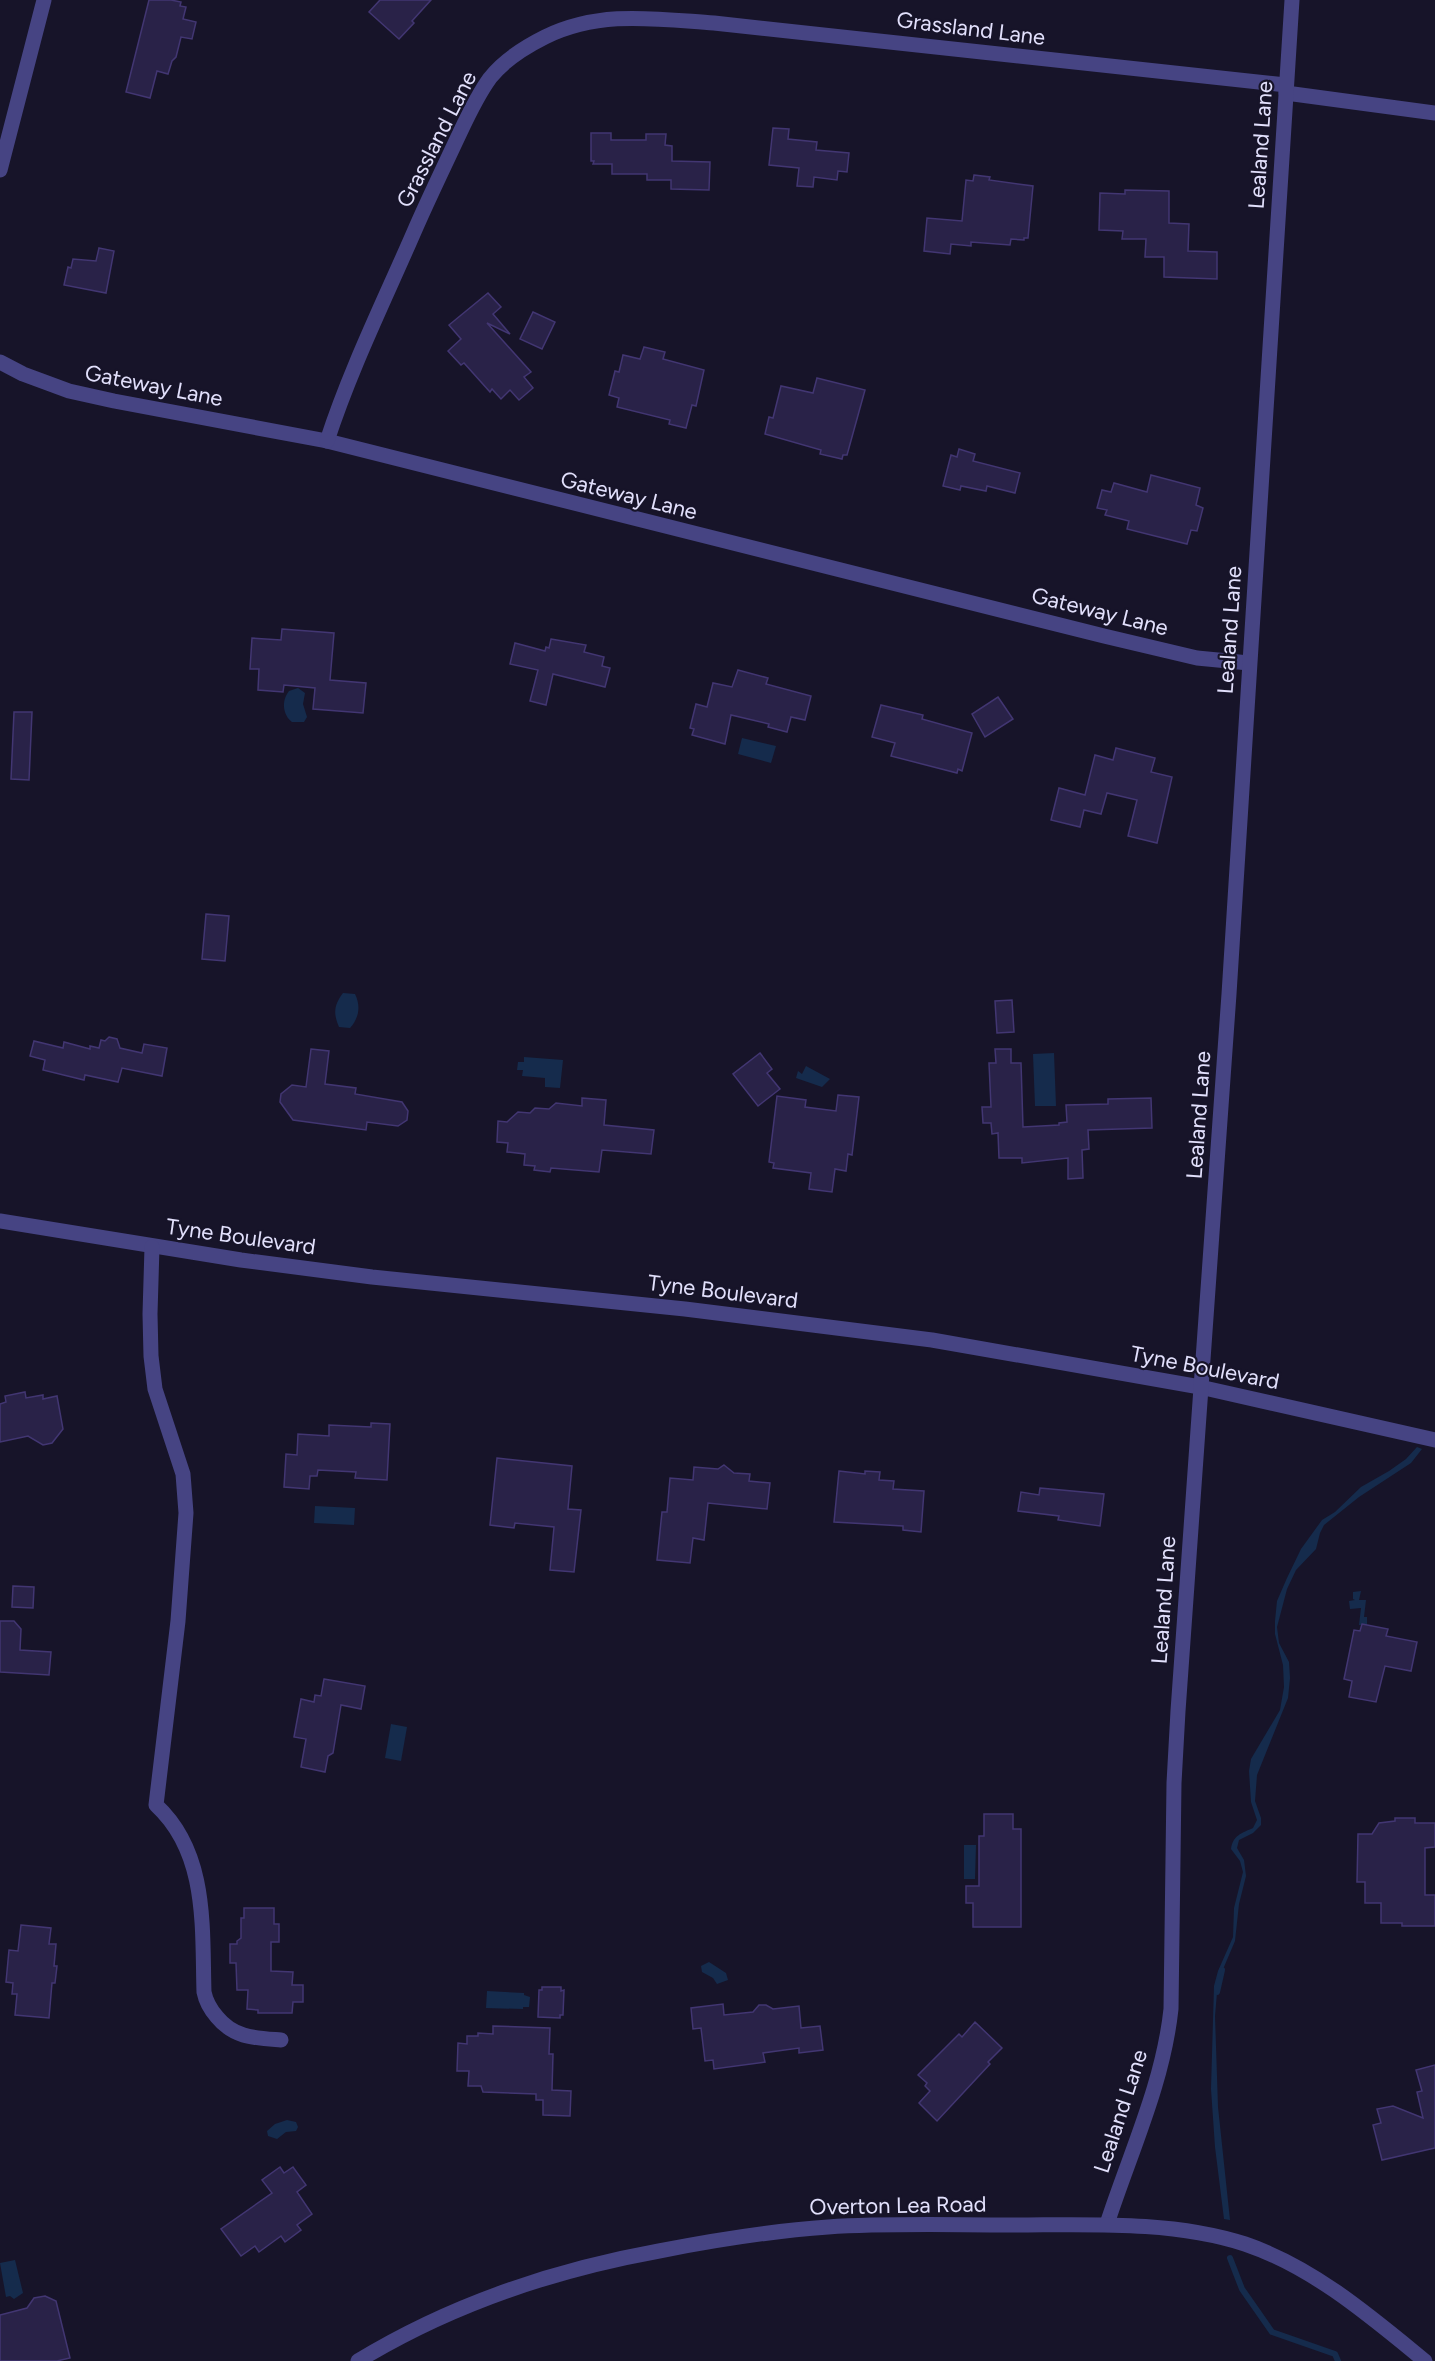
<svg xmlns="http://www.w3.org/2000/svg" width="1435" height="2361" viewBox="0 0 1435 2361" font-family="Figtree,sans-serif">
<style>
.water{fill:#152b4c}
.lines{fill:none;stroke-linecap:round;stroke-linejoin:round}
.stream{stroke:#152b4c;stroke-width:6}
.building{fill:#292248;stroke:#423672;stroke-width:1.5}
.minor{stroke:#464483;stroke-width:15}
.labels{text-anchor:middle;stroke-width:4.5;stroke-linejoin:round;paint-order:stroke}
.street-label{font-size:22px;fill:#e2e0fc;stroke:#171429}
</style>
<rect width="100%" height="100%" fill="#171429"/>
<g class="water">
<path d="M 298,688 L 305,693 L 303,704 L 307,717 L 304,722 L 292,722 C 283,715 281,701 289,691 Z"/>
<polygon points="742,738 776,746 771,763 738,754"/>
<path d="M 343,993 L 355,994 C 361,1006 359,1018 350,1028 L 339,1027 C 333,1013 334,1005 343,993 Z"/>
<polygon points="1054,1053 1056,1106 1035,1106 1033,1054"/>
<polygon points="524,1057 563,1060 560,1088 545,1087 545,1078 522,1076 523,1070 517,1070 518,1062 524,1062"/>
<polygon points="806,1066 830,1079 822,1087 796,1078 798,1071 802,1074"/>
<path d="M 1417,1447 L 1422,1449 L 1411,1463 L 1359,1497 L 1324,1525 L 1320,1533 L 1316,1549 L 1296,1570 L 1287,1589 L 1277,1627 L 1279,1643 L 1289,1662 L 1290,1678 L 1288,1698 L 1257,1775 L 1255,1801 L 1261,1818 L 1261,1825 L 1253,1833 L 1239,1840 L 1237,1848 L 1244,1860 L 1246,1876 L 1239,1904 L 1235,1941 L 1218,1981 L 1215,2016 L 1218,2107 L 1230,2220 L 1224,2219 L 1215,2147 L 1211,2089 L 1214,1986 L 1218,1971 L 1233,1937 L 1234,1908 L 1243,1872 L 1240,1861 L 1231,1849 C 1233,1835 1242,1833 1253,1828 L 1257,1820 L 1251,1802 L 1249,1771 L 1251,1759 L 1280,1710 L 1284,1687 L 1283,1665 L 1275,1634 L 1275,1621 L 1277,1601 L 1287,1578 L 1301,1549 L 1322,1520 L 1335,1512 L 1361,1487 L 1389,1471 L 1406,1459 Z"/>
<polygon points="315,1506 355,1508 354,1525 314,1523"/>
<polygon points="1361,1591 1359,1600 1366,1600 1364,1617 1367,1617 1367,1625 1359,1625 1361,1608 1350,1609 1349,1601 1355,1600 1353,1599 1353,1592"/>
<polygon points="391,1724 407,1727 401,1761 385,1758"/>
<polygon points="964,1845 976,1845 975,1879 964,1879"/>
<polygon points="709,1962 726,1973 728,1980 717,1984 713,1978 702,1972 701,1966"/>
<polygon points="487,1991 524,1993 524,1995 530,1997 529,2007 523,2007 523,2009 486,2008"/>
<polygon points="287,2120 296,2122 298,2127 296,2131 286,2132 277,2139 268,2136 267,2131 275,2124"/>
<polygon points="15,2260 23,2293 14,2299 10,2296 6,2297 0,2263"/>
</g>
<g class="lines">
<g class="stream">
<polyline points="1217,1992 1222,1970"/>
<polyline points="1230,2258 1242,2289 1272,2332 1335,2354 1338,2361"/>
</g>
</g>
<g class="building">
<polygon points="149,0 171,0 181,2 180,6 186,7 183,19 196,22 192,39 181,37 176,57 172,61 168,74 157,71 150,98 126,92"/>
<polygon points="380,0 431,0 412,21 414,23 399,39 369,12"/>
<polygon points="773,128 789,129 788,139 817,142 816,150 849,153 847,172 838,171 837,180 814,177 813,187 797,186 799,168 769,165"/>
<polygon points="591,133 611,133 611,140 646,140 646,134 666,134 665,145 672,146 672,161 710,162 709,190 671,189 671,180 647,180 647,174 612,174 612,164 593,164 594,161 591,161"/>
<polygon points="974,175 990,177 989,180 1033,186 1028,238 1024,238 1024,240 1011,239 1010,245 971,242 971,246 951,244 950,254 924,251 927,218 962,221 966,180 973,181"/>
<polygon points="1125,190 1169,191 1169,223 1189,224 1188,251 1217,252 1217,279 1164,277 1164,257 1145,257 1146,239 1122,239 1123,231 1099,230 1100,193 1125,194"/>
<polygon points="99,248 114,251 106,293 64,285 68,267 71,268 73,259 96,261"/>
<polygon points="488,293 501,307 493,314 510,334 487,323 531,372 524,377 533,388 519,400 510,390 501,399 492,389 490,392 464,363 461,365 448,351 461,339 449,325"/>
<polygon points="533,312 555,322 542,349 520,339"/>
<polygon points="644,347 665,352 663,359 704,370 696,406 692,405 686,428 669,424 670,420 617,407 619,398 609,395 615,371 619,372 623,355 640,359"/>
<polygon points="817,378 865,390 847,455 843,455 842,459 820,454 821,450 765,434 769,417 773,418 781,386 813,393"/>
<polygon points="959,449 975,454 973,461 1020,473 1015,493 987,486 986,491 961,486 960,490 943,486 951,455 957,457"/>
<polygon points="1151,475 1200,488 1196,505 1203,508 1197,531 1191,530 1187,544 1127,529 1129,521 1105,515 1107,510 1097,508 1102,490 1111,492 1114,483 1147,492"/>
<polygon points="282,629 334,633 330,680 366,683 363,713 313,709 315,688 284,685 283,692 258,690 259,669 250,669 252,638 281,640"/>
<polygon points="551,639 586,645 584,652 604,657 602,666 610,668 605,687 553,674 546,705 530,701 538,670 510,664 515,643 545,651 546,647 549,648"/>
<polygon points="738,670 768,678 766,684 811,696 805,720 791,717 787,732 768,727 769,724 731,715 725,744 692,735 694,729 690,728 696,704 707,707 713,683 732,687"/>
<polygon points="998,697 1013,719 985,737 972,714"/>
<polygon points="881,705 923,715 922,719 972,733 962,771 958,769 957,773 891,756 895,743 872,737"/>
<polygon points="14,712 32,712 29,780 11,779"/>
<polygon points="1116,748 1155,758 1151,772 1172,777 1157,843 1128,836 1137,800 1107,793 1101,814 1084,810 1080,827 1051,820 1059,788 1085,795 1095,755 1113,760"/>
<polygon points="206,914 229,916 225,961 202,959"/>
<polygon points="1012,1000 1014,1032 997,1033 995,1001"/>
<polygon points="109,1037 117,1039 120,1048 142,1053 144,1044 167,1048 162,1076 122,1068 118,1082 85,1075 84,1080 43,1070 45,1060 30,1056 34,1041 63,1048 64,1042 90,1049 90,1046 99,1048 101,1040 105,1041"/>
<polygon points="311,1049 329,1051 325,1084 356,1088 355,1094 402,1102 408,1111 407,1120 398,1126 367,1122 366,1130 293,1120 280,1102 281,1094 292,1085 306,1087"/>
<polygon points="995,1049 1011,1049 1011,1063 1021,1063 1023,1127 1059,1125 1059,1123 1067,1122 1066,1105 1108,1104 1108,1099 1151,1098 1152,1128 1088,1130 1089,1149 1082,1150 1083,1178 1068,1179 1068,1158 1022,1163 1022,1158 999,1158 998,1133 992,1134 991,1123 983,1123 982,1107 991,1107 989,1063 996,1063"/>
<polygon points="760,1053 772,1069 767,1073 780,1089 758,1106 733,1074"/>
<polygon points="838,1095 859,1097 852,1155 848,1154 846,1171 835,1169 832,1192 809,1189 811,1173 773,1168 774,1163 769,1162 777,1096 806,1100 805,1107 836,1111"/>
<polygon points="582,1098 606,1100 604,1125 654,1130 651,1154 602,1150 599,1172 551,1168 550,1172 534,1170 535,1166 524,1165 525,1154 507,1152 508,1143 497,1142 498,1121 507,1122 518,1112 530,1113 535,1108 549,1109 556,1103 582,1106"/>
<polygon points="25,1392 26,1398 43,1395 43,1399 57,1396 63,1429 52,1443 43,1445 28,1436 0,1442 0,1404 6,1402 5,1396"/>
<polygon points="371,1423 390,1424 387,1480 355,1478 356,1472 318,1470 317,1476 310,1476 309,1489 284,1487 286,1454 297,1455 298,1434 329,1436 329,1425 371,1427"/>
<polygon points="497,1458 572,1466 568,1509 581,1510 574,1572 550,1570 554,1527 515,1523 514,1528 490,1525"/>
<polygon points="724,1465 734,1473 750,1474 749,1481 770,1483 767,1509 708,1503 704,1540 693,1538 690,1563 657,1560 662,1512 667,1512 670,1478 693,1480 694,1467 718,1469"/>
<polygon points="839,1471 865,1474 865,1471 880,1472 879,1480 894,1481 893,1489 924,1491 921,1532 903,1530 903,1526 834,1522"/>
<polygon points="1040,1488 1104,1494 1100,1526 1058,1520 1059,1516 1018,1511 1021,1492 1039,1495"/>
<polygon points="13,1586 34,1587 33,1608 12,1607"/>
<polygon points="0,1621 14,1621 21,1629 20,1650 51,1652 49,1675 0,1672"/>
<polygon points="1362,1624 1388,1629 1386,1636 1417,1642 1411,1671 1385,1666 1376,1702 1349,1697 1352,1681 1344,1679 1354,1630 1360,1631"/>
<polygon points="324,1679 365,1686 361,1709 341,1705 333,1753 328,1756 325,1772 301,1767 306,1739 294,1737 301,1699 314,1702 315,1695 321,1696"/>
<polygon points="984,1814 1013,1814 1013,1829 1021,1829 1021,1927 973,1927 973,1903 966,1903 966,1886 979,1886 979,1836 984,1836"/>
<polygon points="1395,1818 1415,1818 1415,1823 1435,1823 1435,1847 1425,1848 1425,1895 1435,1895 1435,1926 1402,1926 1402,1923 1381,1923 1381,1903 1365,1903 1365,1882 1357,1882 1358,1834 1372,1834 1379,1823 1395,1821"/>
<polygon points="244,1908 274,1908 274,1924 279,1924 279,1942 271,1942 271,1971 293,1972 292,1985 303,1985 303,2002 293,2002 292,2013 258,2013 258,2010 247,2009 248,1990 237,1990 236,1963 230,1963 230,1944 237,1944 237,1941 241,1938 241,1918 244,1918"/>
<polygon points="21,1925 51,1928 49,1944 56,1944 54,1966 57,1966 55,1983 52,1983 49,2018 15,2015 17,1994 12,1994 13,1983 6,1982 9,1950 18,1951"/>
<polygon points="542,1987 561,1987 561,1991 564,1990 563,2015 560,2015 560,2018 538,2017 539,1990 542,1990"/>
<polygon points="723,2004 724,2015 753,2012 759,2005 766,2005 773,2009 799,2006 801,2028 820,2026 823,2050 799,2053 799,2048 763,2053 765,2062 714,2069 713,2060 705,2061 701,2028 693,2029 691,2008"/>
<polygon points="975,2022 1002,2048 988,2062 990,2064 937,2121 919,2103 930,2091 925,2086 927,2083 918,2075 959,2034 962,2037"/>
<polygon points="493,2026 550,2028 549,2054 553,2054 552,2090 571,2091 570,2116 543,2115 543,2100 536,2100 536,2094 483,2092 481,2086 468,2086 469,2071 457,2071 458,2043 467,2044 467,2036 478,2036 478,2033 493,2034"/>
<polygon points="1435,2065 1435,2148 1382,2160 1373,2125 1381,2123 1377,2109 1393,2106 1423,2118 1417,2092 1422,2091 1416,2070"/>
<polygon points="280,2167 284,2173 293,2167 306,2185 297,2192 312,2214 297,2225 301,2230 285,2242 281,2236 259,2252 255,2246 241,2256 221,2229 272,2193 262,2180"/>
<polygon points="45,2296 56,2301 70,2358 57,2361 0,2361 0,2315 27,2308 34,2298"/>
</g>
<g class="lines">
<g class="minor">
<polyline points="1286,93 1435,113"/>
<polyline points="0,170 44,0"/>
<polyline points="0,362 23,374 69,391 114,401 327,441 1104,636 1197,658 1249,663"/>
<path d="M 327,441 C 350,370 384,301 414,232 C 427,202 442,171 456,141 C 466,120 476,97 490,78 C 504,60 525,47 545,37 C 600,10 655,19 714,23 L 1286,85"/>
<polyline points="0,1221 241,1260 372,1277 685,1309 932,1340 1200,1387 1435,1440"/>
<path d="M 152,1247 L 150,1314 L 151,1356 L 155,1389 L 183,1474 L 186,1513 L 178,1621 L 156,1805 C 208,1853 202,1927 204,1992 C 206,2002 210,2009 217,2017 C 234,2038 255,2038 281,2040"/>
<path d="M 1107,2224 C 1130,2153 1163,2084 1171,2009 L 1174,1783 L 1178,1711 L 1229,994 L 1292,0"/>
<path d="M 358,2361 C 450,2305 554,2270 659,2251 C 715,2240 771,2231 828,2227 C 888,2223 948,2225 1009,2225 C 1086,2225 1171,2220 1245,2244 C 1313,2267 1370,2316 1425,2361"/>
</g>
</g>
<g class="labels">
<g class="street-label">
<text transform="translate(971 28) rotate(7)" y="8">Grassland Lane</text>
<text transform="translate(436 139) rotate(-63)" y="8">Grassland Lane</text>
<text transform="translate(1260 145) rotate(-86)" y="8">Lealand Lane</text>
<text transform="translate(154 385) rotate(11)" y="8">Gateway Lane</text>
<text transform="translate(629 495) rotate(14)" y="8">Gateway Lane</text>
<text transform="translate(1100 611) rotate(14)" y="8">Gateway Lane</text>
<text transform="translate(1229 630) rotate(-86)" y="8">Lealand Lane</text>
<text transform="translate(1198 1115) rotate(-86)" y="8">Lealand Lane</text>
<text transform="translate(241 1236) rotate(8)" y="8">Tyne Boulevard</text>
<text transform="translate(723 1291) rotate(7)" y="8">Tyne Boulevard</text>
<text transform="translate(1205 1367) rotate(11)" y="8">Tyne Boulevard</text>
<text transform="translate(1163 1600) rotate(-86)" y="8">Lealand Lane</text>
<text transform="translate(1120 2111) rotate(-72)" y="8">Lealand Lane</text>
<text transform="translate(898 2205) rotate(-1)" y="8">Overton Lea Road</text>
</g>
</g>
</svg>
